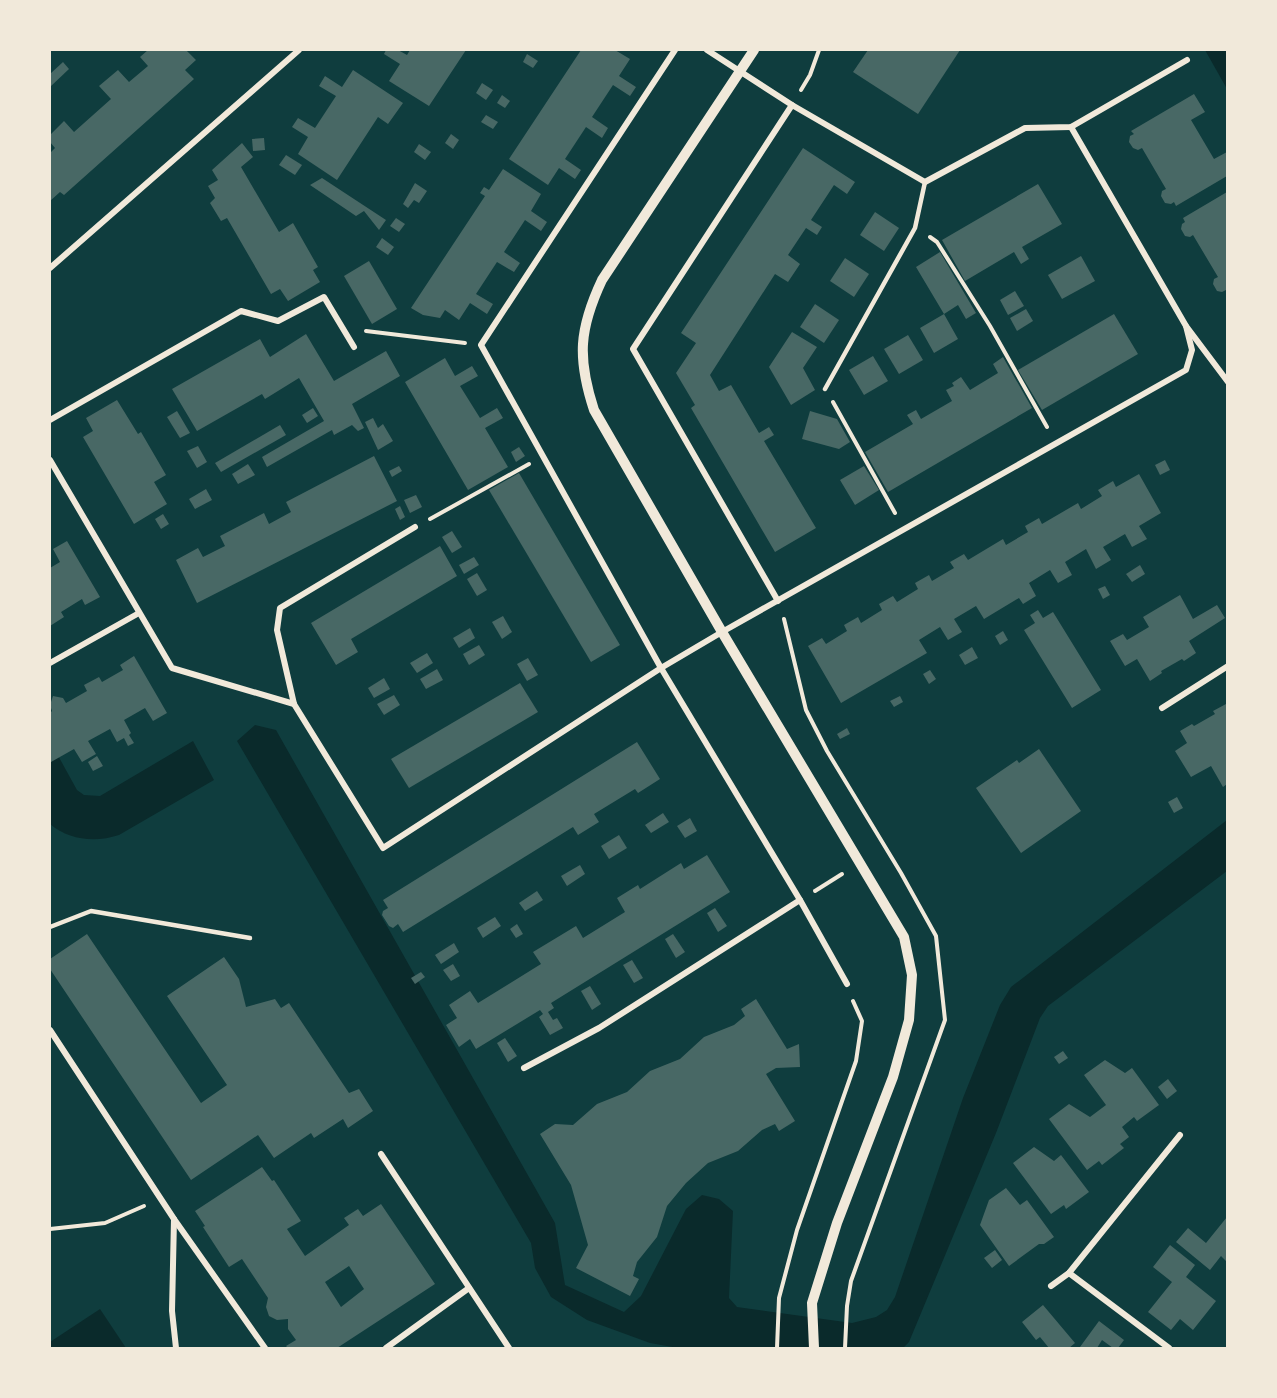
<svg xmlns="http://www.w3.org/2000/svg" width="1277" height="1398" viewBox="0 0 1277 1398" font-family="'Archivo Narrow',sans-serif">
<style>
.water{fill:#0a2a2b}
.building{fill:#486865;fill-rule:evenodd}
.lines{fill:none;stroke-linecap:round;stroke-linejoin:round}
.path{stroke:#f1e9da;stroke-width:4}
.service{stroke:#f1e9da;stroke-width:4.5}
.minor{stroke:#f1e9da;stroke-width:6}
.tertiary{stroke:#f1e9da;stroke-width:10}
</style>
<rect width="100%" height="100%" fill="#0f3d3e"/>
<g class="water">
<polygon points="1205,50 1227,50 1227,89"/>
<polygon points="255,725 276,730 555,1223 565,1285 624,1312 641,1296 686,1209 702,1195 719,1199 733,1211 729,1298 737,1307 852,1323 876,1317 887,1310 895,1297 963,1098 1000,1005 1011,987 1227,820 1227,871 1048,1006 1040,1018 996,1133 909,1342 903,1348 678,1348 650,1343 587,1320 551,1297 535,1268 531,1243 237,741"/>
<path d="M 50,741 L 77,790 L 84,795 L 100,796 L 193,741 L 214,780 L 119,835 C 95,843 69,840 50,824 Z"/>
<polygon points="100,1309 126,1348 50,1348 50,1342"/>
</g>
<g class="building">
<polygon points="148,50 186,50 196,60 185,70 194,79 64,195 60,192 50,201 50,153 55,148 50,142 50,135 64,121 74,132 111,99 99,86 118,70 129,82 148,66 140,57"/>
<polygon points="386,50 398,50 407,55 410,50 466,50 429,106 389,81 400,64 384,54"/>
<polygon points="581,50 615,50 630,59 619,76 636,87 630,96 613,85 592,117 608,128 602,138 586,127 565,159 581,170 575,179 559,168 548,185 509,159"/>
<polygon points="868,50 960,50 918,114 853,72"/>
<polygon points="527,54 538,61 533,68 523,62"/>
<polygon points="63,62 69,69 50,87 50,74"/>
<polygon points="353,70 403,103 388,124 378,117 337,180 298,154 308,137 292,127 298,118 315,128 336,96 319,86 325,76 342,87"/>
<polygon points="482,83 493,90 486,100 476,93"/>
<polygon points="1194,94 1205,112 1191,120 1214,159 1227,152 1227,176 1176,206 1174,202 1171,204 1165,203 1161,196 1162,191 1166,189 1142,148 1138,150 1133,148 1129,142 1130,136 1134,134 1131,131"/>
<polygon points="502,95 510,101 505,108 497,103"/>
<polygon points="486,115 498,122 493,129 481,122"/>
<polygon points="451,134 459,140 453,149 445,143"/>
<polygon points="264,138 265,150 253,151 252,139"/>
<polygon points="242,143 253,157 241,167 279,232 293,223 318,267 313,270 320,282 288,301 280,289 271,294 227,218 221,221 210,203 215,198 208,186 218,180 212,170"/>
<polygon points="419,144 431,152 425,160 414,152"/>
<polygon points="803,148 855,182 847,194 834,185 811,220 822,227 817,235 806,228 788,255 800,264 788,282 775,274 710,375 719,391 731,385 759,433 769,427 774,435 764,441 816,528 775,552 691,408 695,405 676,373 696,343 681,333"/>
<polygon points="286,155 302,165 295,175 279,165"/>
<polygon points="503,169 541,194 531,211 547,222 541,231 525,220 504,252 520,263 514,272 497,262 476,294 493,304 487,314 470,303 459,320 445,310 440,318 423,315 411,308 485,196 480,193 484,187 489,190"/>
<polygon points="322,178 386,220 379,230 364,211 356,216 310,185"/>
<polygon points="415,183 427,191 419,203 414,200 408,208 403,204"/>
<polygon points="1038,184 1062,224 1022,247 1029,259 1021,264 1014,252 965,281 942,240"/>
<polygon points="1227,192 1227,293 1226,290 1222,292 1217,291 1213,284 1214,279 1218,277 1193,235 1190,237 1185,236 1181,229 1182,224 1185,222 1183,218"/>
<polygon points="875,212 899,228 884,251 860,235"/>
<polygon points="396,218 405,224 399,232 390,226"/>
<polygon points="382,238 394,247 388,255 376,247"/>
<polygon points="940,252 976,313 966,319 958,305 944,314 958,339 934,353 920,328 944,314 916,267"/>
<polygon points="1081,256 1095,281 1062,299 1048,275"/>
<polygon points="845,258 869,274 854,297 830,281"/>
<polygon points="369,261 397,309 372,324 344,276"/>
<polygon points="1015,291 1024,306 1008,315 1000,300"/>
<polygon points="815,304 839,320 824,343 800,327"/>
<polygon points="1026,309 1033,321 1017,331 1010,318"/>
<polygon points="1114,314 1138,354 1042,410 1018,370"/>
<polygon points="792,332 817,347 803,368 815,390 791,405 769,367"/>
<polygon points="306,334 334,381 386,351 400,376 352,404 364,428 358,431 352,425 334,435 332,430 267,467 262,457 324,421 299,378 265,399 262,394 197,431 172,389 260,339 270,357"/>
<polygon points="908,335 923,360 899,374 884,349"/>
<polygon points="873,356 888,381 864,395 849,370"/>
<polygon points="1003,357 1032,408 888,492 865,452 913,424 907,415 916,410 921,419 952,401 946,390 954,386 952,383 961,377 970,390 998,373 993,364"/>
<polygon points="445,358 455,376 472,366 478,376 460,386 480,418 497,408 503,418 485,428 508,467 468,490 405,382"/>
<polygon points="117,400 138,434 141,432 166,475 154,482 167,504 134,524 83,437 93,431 86,418"/>
<polygon points="313,408 318,416 307,423 302,415"/>
<polygon points="177,411 190,433 180,438 167,417"/>
<polygon points="810,411 837,419 850,442 839,449 802,439"/>
<polygon points="373,418 378,428 383,424 393,441 378,450 365,422"/>
<polygon points="280,425 286,435 221,472 215,463"/>
<polygon points="198,446 207,462 197,468 187,451"/>
<polygon points="519,447 525,456 516,462 511,452"/>
<polygon points="374,456 397,501 197,603 176,560 198,548 203,557 225,546 220,536 264,513 269,524 291,512 286,502"/>
<polygon points="1165,460 1170,470 1160,475 1155,465"/>
<polygon points="248,464 255,475 238,484 232,474"/>
<polygon points="399,466 402,471 392,477 389,471"/>
<polygon points="864,466 879,490 855,505 840,480"/>
<polygon points="519,473 620,645 591,662 489,490"/>
<polygon points="1139,474 1161,513 1139,526 1147,539 1132,547 1125,534 1103,547 1111,560 1096,569 1086,549 1065,562 1072,575 1058,583 1050,570 1029,583 1036,596 1023,604 1019,598 984,619 976,606 954,619 962,632 948,640 940,627 919,640 927,653 841,703 808,646 822,638 826,644 847,631 844,625 858,617 861,623 882,610 879,604 893,596 897,602 918,589 915,583 929,575 932,581 954,568 950,562 964,554 968,560 1003,539 1006,545 1028,532 1025,526 1039,518 1042,524 1078,503 1081,509 1102,496 1098,490 1113,481 1116,487"/>
<polygon points="206,489 212,500 195,509 189,499"/>
<polygon points="416,495 422,507 410,513 404,500"/>
<polygon points="400,506 405,517 400,520 395,509"/>
<polygon points="163,514 169,524 161,529 155,519"/>
<polygon points="452,531 462,547 452,553 442,537"/>
<polygon points="67,541 100,597 85,605 82,599 61,612 64,617 50,626 50,568 60,562 53,549"/>
<polygon points="440,546 457,576 351,639 358,652 336,665 311,623"/>
<polygon points="474,557 479,565 464,574 459,565"/>
<polygon points="1140,565 1145,574 1132,582 1126,574"/>
<polygon points="477,573 487,590 477,596 467,579"/>
<polygon points="1105,586 1110,595 1103,599 1098,589"/>
<polygon points="1180,595 1193,619 1217,605 1225,618 1189,641 1196,653 1184,661 1182,659 1161,671 1162,673 1150,681 1137,659 1125,666 1110,641 1123,634 1127,640 1149,627 1143,617"/>
<polygon points="1038,610 1043,618 1053,612 1101,690 1072,708 1024,630 1035,623 1030,615"/>
<polygon points="503,616 512,632 502,639 492,622"/>
<polygon points="470,628 475,638 459,648 453,638"/>
<polygon points="1003,631 1008,640 1000,645 995,636"/>
<polygon points="479,645 485,655 469,665 463,654"/>
<polygon points="972,647 978,658 965,665 959,655"/>
<polygon points="427,653 433,663 417,673 410,663"/>
<polygon points="134,656 167,713 153,721 145,708 124,720 131,733 129,735 134,743 128,746 124,738 117,742 110,729 88,741 96,754 82,762 74,749 51,762 50,759 50,713 52,711 50,705 53,696 63,698 66,703 87,691 84,685 99,677 102,682 123,670 120,665"/>
<polygon points="528,658 538,675 527,681 517,664"/>
<polygon points="437,669 443,680 426,689 420,679"/>
<polygon points="930,670 936,679 929,684 923,674"/>
<polygon points="384,678 390,689 374,698 368,688"/>
<polygon points="520,683 538,712 409,788 391,759"/>
<polygon points="394,695 400,705 384,715 377,704"/>
<polygon points="900,696 903,702 894,707 890,701"/>
<polygon points="1226,704 1227,707 1227,784 1223,787 1211,766 1191,777 1175,751 1187,743 1180,731 1192,724 1194,726 1215,714 1213,711"/>
<polygon points="847,728 850,734 840,739 837,734"/>
<polygon points="637,742 660,779 638,793 635,789 594,814 599,822 578,835 573,827 403,932 398,924 393,928 389,926 382,915 383,911 388,908 383,900"/>
<polygon points="1039,749 1081,811 1021,853 976,788 1017,760 1019,763"/>
<polygon points="97,756 103,766 93,771 88,762"/>
<polygon points="1177,797 1183,808 1174,813 1168,802"/>
<polygon points="663,813 669,822 651,833 645,825"/>
<polygon points="690,818 697,831 685,838 677,826"/>
<polygon points="619,835 627,848 609,859 601,846"/>
<polygon points="707,855 730,892 551,1003 554,1008 548,1012 553,1020 557,1018 563,1028 550,1035 539,1017 543,1014 540,1010 476,1049 470,1039 459,1047 446,1025 457,1018 449,1005 470,991 478,1003 541,964 533,952 576,926 583,938 625,912 617,898 638,885 640,889 681,863 684,869"/>
<polygon points="580,865 585,874 567,886 561,876"/>
<polygon points="537,891 543,900 525,911 519,903"/>
<polygon points="715,908 727,926 718,932 707,913"/>
<polygon points="495,917 501,926 483,938 477,928"/>
<polygon points="517,924 523,934 516,938 510,929"/>
<polygon points="87,934 201,1103 227,1085 167,996 224,957 239,979 246,1007 275,999 281,1008 289,1003 349,1093 359,1089 373,1111 348,1128 343,1119 314,1138 311,1133 274,1158 258,1135 191,1180 50,969 50,959"/>
<polygon points="673,934 685,952 676,958 665,939"/>
<polygon points="454,943 459,952 441,964 435,955"/>
<polygon points="632,960 643,978 634,983 623,965"/>
<polygon points="453,964 460,976 451,981 443,970"/>
<polygon points="421,972 425,977 415,984 411,978"/>
<polygon points="590,986 601,1004 592,1010 581,991"/>
<polygon points="756,999 787,1049 799,1044 800,1067 776,1068 766,1074 795,1121 779,1131 775,1124 762,1130 738,1151 708,1163 686,1183 667,1206 657,1237 637,1262 633,1276 639,1279 630,1296 576,1268 588,1245 571,1185 540,1134 555,1124 573,1125 597,1104 627,1092 650,1071 680,1059 704,1037 734,1025 745,1016 741,1009"/>
<polygon points="505,1038 517,1056 508,1062 497,1043"/>
<polygon points="1063,1051 1068,1058 1059,1064 1054,1057"/>
<polygon points="1105,1060 1125,1073 1132,1068 1159,1105 1137,1121 1134,1117 1122,1127 1129,1137 1120,1144 1124,1148 1102,1165 1099,1161 1087,1170 1049,1119 1069,1104 1090,1117 1106,1105 1084,1075"/>
<polygon points="1168,1079 1177,1091 1167,1099 1158,1087"/>
<polygon points="1034,1147 1054,1161 1061,1155 1089,1192 1066,1209 1064,1205 1051,1214 1013,1163"/>
<path d="M 262,1167 L 272,1181 L 274,1180 L 301,1221 L 287,1229 L 305,1256 L 349,1225 L 344,1218 L 358,1209 L 363,1216 L 381,1204 L 435,1284 L 337,1348 L 288,1348 L 286,1346 L 296,1340 L 288,1329 L 288,1319 L 277,1320 L 269,1316 L 266,1307 L 268,1298 L 242,1259 L 229,1267 L 203,1227 L 205,1226 L 195,1211 ZM 349,1266 L 364,1289 L 341,1307 L 325,1282 Z"/>
<polygon points="1006,1188 1020,1205 1027,1200 1054,1237 1044,1244 1039,1244 1009,1266 980,1225 989,1200"/>
<polygon points="1227,1217 1227,1262 1221,1256 1210,1270 1176,1242 1188,1228 1206,1243"/>
<polygon points="1170,1245 1195,1265 1186,1277 1216,1301 1193,1330 1180,1319 1171,1330 1148,1312 1172,1282 1153,1267"/>
<polygon points="995,1250 1002,1260 992,1268 984,1258"/>
<polygon points="1043,1305 1075,1343 1069,1348 1049,1348 1040,1337 1036,1340 1022,1322"/>
<polygon points="1099,1321 1124,1340 1118,1348 1113,1348 1102,1340 1097,1348 1082,1348 1080,1347"/>
</g>
<g class="lines">
<g class="path">
<polyline points="801,90 810,75 819,50"/>
<polyline points="930,237 937,242 990,326 1047,427"/>
<polyline points="366,331 465,343"/>
<polyline points="833,402 895,513"/>
<polyline points="430,519 529,464"/>
<polyline points="784,619 806,710 827,751 901,873 936,936 945,1020 851,1281 847,1306 845,1348"/>
<polyline points="815,891 842,874"/>
<polyline points="50,1229 105,1223 144,1206"/>
<polyline points="777,1348 779,1298 797,1230 856,1061 862,1021 853,1001"/>
</g>
<g class="service">
<polyline points="825,389 915,228 925,182"/>
<polyline points="50,927 91,911 250,938"/>
</g>
<g class="minor">
<polyline points="675,50 481,345 661,668 800,900 847,984"/>
<polyline points="707,50 792,105 925,182 1025,128 1071,127 1187,60"/>
<polyline points="1071,127 1186,326 1228,382"/>
<polyline points="50,268 299,50"/>
<polyline points="50,420 241,311 278,321 324,297 354,347"/>
<polyline points="50,460 172,668 294,704"/>
<polyline points="415,527 280,608 277,630 294,704 383,848 661,668 722,632 1186,370 1192,350 1186,326"/>
<polyline points="778,601 633,349 792,105"/>
<polyline points="50,663 139,613"/>
<polyline points="1162,708 1228,666"/>
<polyline points="50,1030 174,1219 172,1311 176,1348"/>
<polyline points="524,1068 599,1028 800,900"/>
<polyline points="381,1154 509,1348"/>
<polyline points="174,1219 265,1348"/>
<polyline points="1069,1273 1169,1348"/>
<polyline points="1051,1286 1069,1273 1180,1135"/>
<polyline points="386,1348 469,1288"/>
</g>
<path class="tertiary" d="M 754,50 L 602,280 C 579,329 577,358 594,410 L 722,632 L 904,937 L 912,975 L 909,1020 L 893,1077 L 837,1223 L 812,1303 L 814,1348"/>
</g>
<rect width="1277" height="1398" fill="none" stroke="#f1e9da" stroke-width="102"/>
</svg>
